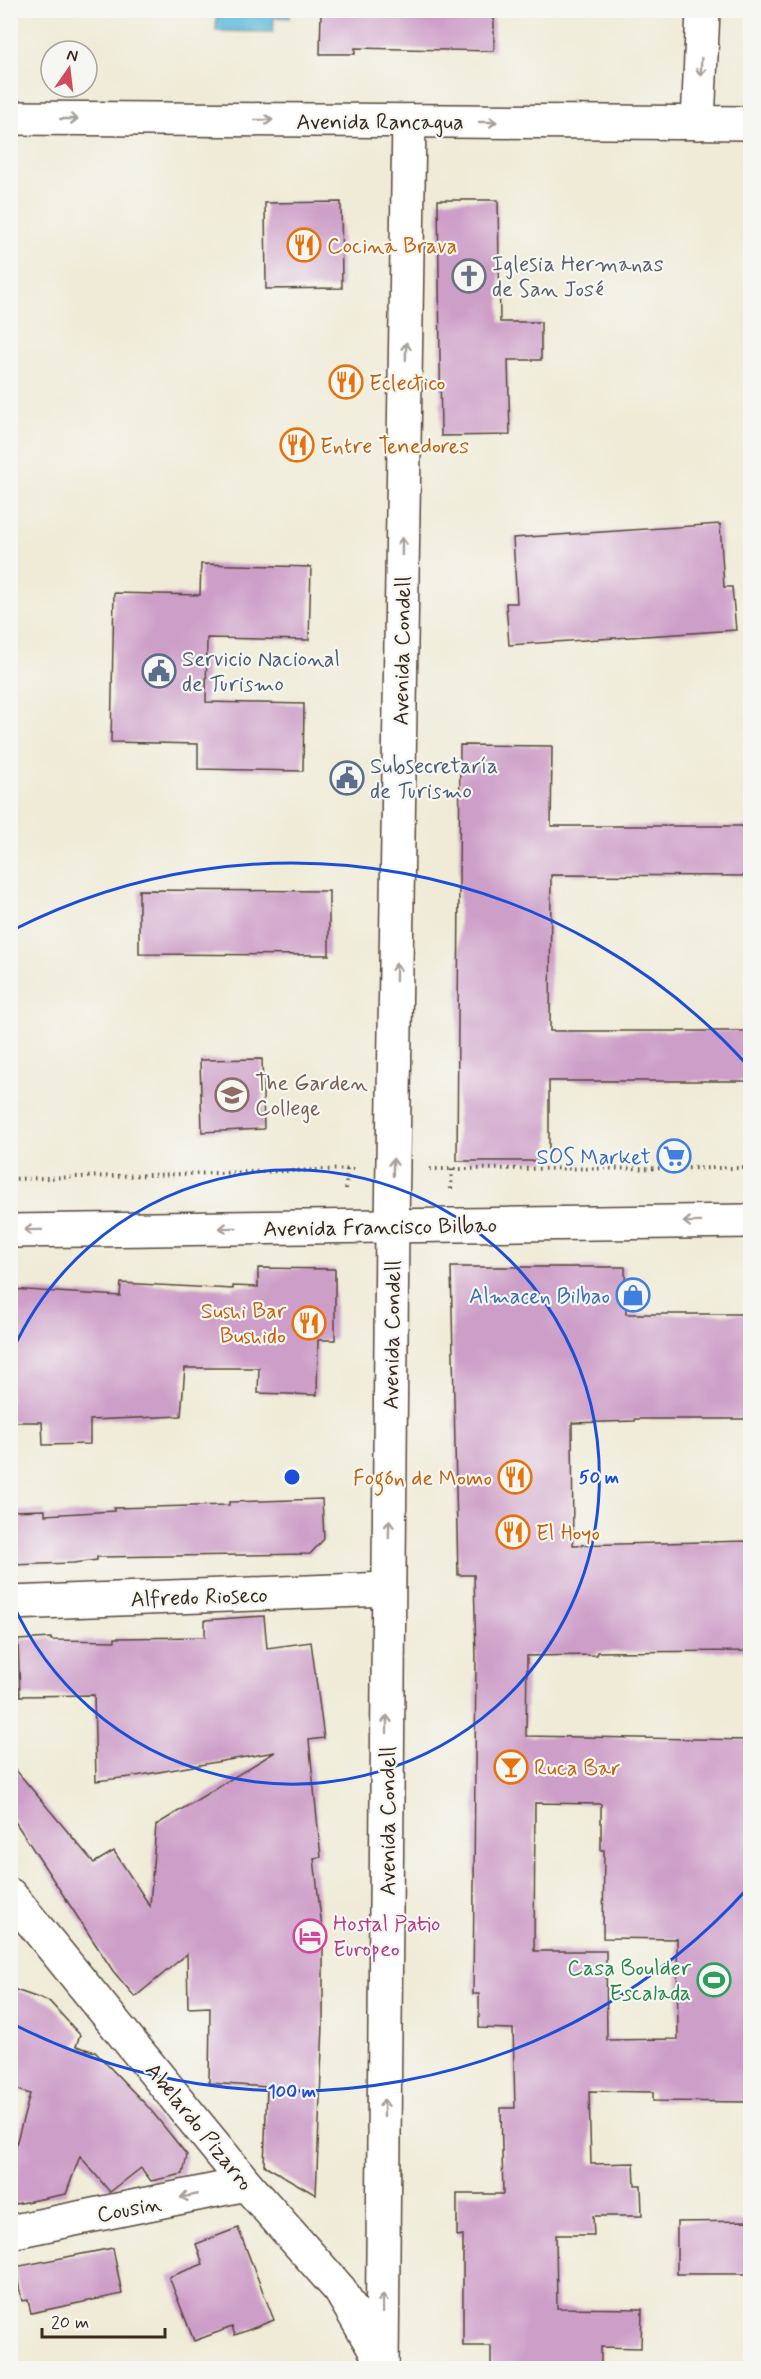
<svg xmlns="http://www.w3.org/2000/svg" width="761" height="2379" viewBox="0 0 761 2379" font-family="Mynerve,sans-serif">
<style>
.water{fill:#5fbadc;stroke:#4d727d;stroke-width:1.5}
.building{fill:#cd9ec8;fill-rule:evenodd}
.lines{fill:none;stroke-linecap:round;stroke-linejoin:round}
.street-casing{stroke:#56473a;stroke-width:36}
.secondary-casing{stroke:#56473a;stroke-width:36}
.primary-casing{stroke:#56473a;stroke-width:36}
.path{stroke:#56473a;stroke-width:4;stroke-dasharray:1.5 4.5;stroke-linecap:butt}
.street{stroke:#fff;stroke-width:33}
.secondary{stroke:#fff;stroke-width:33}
.primary{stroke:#fff;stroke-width:33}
.oneway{stroke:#a79f9a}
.ring{fill:none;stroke:#1d4ed8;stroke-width:3}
.labels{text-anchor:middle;stroke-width:4.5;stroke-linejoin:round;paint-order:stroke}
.street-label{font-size:22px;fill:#3b2a1e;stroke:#f6f6f2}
.food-label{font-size:22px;fill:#c56008;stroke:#f6f6f2;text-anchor:start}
.worship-label{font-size:22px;fill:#5b616d;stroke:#f6f6f2;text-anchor:start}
.service-label{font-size:22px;fill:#4e5e75;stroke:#f6f6f2;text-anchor:start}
.education-label{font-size:22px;fill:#785e54;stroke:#f6f6f2;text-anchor:start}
.shop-label{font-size:22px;fill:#366cbe;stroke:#f6f6f2;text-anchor:end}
.hotel-label{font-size:22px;fill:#b23c85;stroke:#f6f6f2;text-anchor:start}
.leisure-label{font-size:22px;fill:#27864d;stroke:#f6f6f2;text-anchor:end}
.centre{fill:#1d4ed8;stroke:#f6f6f2;stroke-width:3}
.ring-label{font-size:18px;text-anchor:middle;font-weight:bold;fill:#1d4ed8;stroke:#f6f6f2;stroke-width:4.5;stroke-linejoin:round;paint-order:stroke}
</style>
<rect width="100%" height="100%" fill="#f6f6f2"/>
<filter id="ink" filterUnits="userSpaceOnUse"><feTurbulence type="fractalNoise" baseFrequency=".0167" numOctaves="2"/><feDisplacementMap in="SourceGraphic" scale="12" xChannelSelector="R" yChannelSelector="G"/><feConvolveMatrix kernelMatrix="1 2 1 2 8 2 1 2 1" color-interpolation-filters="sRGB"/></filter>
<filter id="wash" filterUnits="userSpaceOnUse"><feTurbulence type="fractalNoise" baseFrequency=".008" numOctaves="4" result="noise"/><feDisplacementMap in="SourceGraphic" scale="24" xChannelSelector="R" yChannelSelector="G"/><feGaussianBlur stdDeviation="1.35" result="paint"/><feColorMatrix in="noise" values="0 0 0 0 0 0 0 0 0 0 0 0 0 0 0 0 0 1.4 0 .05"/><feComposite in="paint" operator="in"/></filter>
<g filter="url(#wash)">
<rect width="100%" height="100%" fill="#efebd7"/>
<polygon class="water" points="217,11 290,11 290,18 274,17 273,32 216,31"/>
<g id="blocks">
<g class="building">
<polygon points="321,10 494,10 494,51 355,48 355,54 320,54"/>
<polygon points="438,200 498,200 500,322 541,322 541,360 508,360 510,435 441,436"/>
<polygon points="341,202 342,288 266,289 265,203"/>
<polygon points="720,524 724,587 732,587 736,630 509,645 506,603 517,603 513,538"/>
<polygon points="201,564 311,567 309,640 207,638 206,702 304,704 303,771 198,769 198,744 111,742 114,593 200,595"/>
<polygon points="460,745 552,746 551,826 750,826 750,876 551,875 550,1031 750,1031 750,1081 549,1081 549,1161 457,1161"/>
<polygon points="139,890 329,891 329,955 139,954"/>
<polygon points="262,1059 264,1129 202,1132 200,1060"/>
<path d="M 451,1267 L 625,1267 L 626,1314 L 750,1314 L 750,1419 L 635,1419 L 635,1421 L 572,1423 L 573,1545 L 750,1541 L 750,1651 L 597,1652 L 597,1655 L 527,1656 L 526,1736 L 750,1740 L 750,2102 L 653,2101 L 653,2092 L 589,2091 L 591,2164 L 634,2163 L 635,2185 L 641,2185 L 642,2216 L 593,2216 L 594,2235 L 556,2235 L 557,2308 L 642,2309 L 641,2348 L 601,2347 L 601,2368 L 491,2368 L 491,2346 L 463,2346 L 463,2235 L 457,2236 L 457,2194 L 503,2194 L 501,2108 L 515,2108 L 513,2029 L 479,2028 L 479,1994 L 473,1994 L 476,1656 L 474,1575 L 458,1575 ZM 535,1803 L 601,1804 L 601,1850 L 604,1850 L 603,1938 L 677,1939 L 678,2039 L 607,2040 L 606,1951 L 534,1951 Z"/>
<polygon points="258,1268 335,1269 335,1340 318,1340 317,1395 258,1393 259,1368 185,1368 181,1416 90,1420 90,1444 43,1445 42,1422 10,1422 10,1289 120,1296 121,1283 233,1289 233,1286 258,1287"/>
<polygon points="322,1499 324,1539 310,1554 97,1557 97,1560 73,1563 10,1565 10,1511 45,1510 45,1515 114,1511 114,1508 229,1505 229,1502"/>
<polygon points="264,1616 267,1648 311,1642 324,1738 309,1740 321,1857 314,1858 323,1937 323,2024 316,2195 264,2165 267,2087 209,2083 210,2007 188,2008 187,1954 135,1997 113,1971 10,1814 10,1763 94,1863 114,1851 150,1906 156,1825 275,1752 130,1777 96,1781 94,1695 20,1696 18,1640 51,1638 51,1640 115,1641 115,1638 205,1637 205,1620"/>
<polygon points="10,1988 50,2002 80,2035 76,2046 95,2052 149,2108 187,2155 183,2174 151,2181 141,2168 110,2192 80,2156 66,2194 10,2205 10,2166 30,2094 10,2087"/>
<polygon points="750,2221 750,2274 677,2274 677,2222"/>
<polygon points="238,2228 274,2320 235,2335 232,2327 194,2341 169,2277 203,2264 196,2244"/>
<polygon points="113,2248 122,2294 31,2313 28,2300 22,2301 15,2267"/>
</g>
</g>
</g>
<g filter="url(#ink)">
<use href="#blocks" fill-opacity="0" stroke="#56473a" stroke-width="1.5"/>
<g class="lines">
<g class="street-casing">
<g id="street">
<polyline points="10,1603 388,1589"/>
<polyline points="10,1895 246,2184 340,2290 382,2362"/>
<polyline points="10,2232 246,2184"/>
</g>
</g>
<g class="secondary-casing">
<g id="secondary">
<polyline points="698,123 703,10"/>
<polyline points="382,2368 392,1226 409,121"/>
</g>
</g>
<g class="primary-casing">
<g id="primary">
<polyline points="10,118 750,123"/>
<polyline points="10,1231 750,1221"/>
</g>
</g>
<g class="path">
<polyline points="430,1169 750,1168"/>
<polyline points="10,1179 355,1169"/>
<polyline points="346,1189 347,1169"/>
<polyline points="451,1189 452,1169"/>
</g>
<use href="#street" class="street"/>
<use href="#secondary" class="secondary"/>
<use href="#primary" class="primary"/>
</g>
<defs><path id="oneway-shaft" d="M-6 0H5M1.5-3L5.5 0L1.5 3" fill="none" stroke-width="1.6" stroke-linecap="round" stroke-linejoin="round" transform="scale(1.5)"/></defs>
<g class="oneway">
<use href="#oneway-shaft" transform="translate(701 67) rotate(92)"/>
<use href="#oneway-shaft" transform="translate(69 119)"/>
<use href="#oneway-shaft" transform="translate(264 120)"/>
<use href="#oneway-shaft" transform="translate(488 122)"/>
<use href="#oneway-shaft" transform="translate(406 351) rotate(-89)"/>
<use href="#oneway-shaft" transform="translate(402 546) rotate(-89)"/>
<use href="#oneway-shaft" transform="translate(396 972) rotate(-89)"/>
<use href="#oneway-shaft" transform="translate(393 1167) rotate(-89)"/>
<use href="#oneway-shaft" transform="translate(692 1222) rotate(179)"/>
<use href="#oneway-shaft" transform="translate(228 1228) rotate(179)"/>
<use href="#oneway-shaft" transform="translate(33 1230) rotate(179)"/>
<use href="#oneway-shaft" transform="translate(389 1529) rotate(-89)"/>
<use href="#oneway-shaft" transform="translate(387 1724) rotate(-90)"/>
<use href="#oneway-shaft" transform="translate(384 2108) rotate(-90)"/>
<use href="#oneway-shaft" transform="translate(189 2196) rotate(169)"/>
<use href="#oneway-shaft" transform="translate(383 2303) rotate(-90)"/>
</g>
</g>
<g class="ring">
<path d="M12 1352A307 307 0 1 1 12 1602"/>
<path d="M748 1888A614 614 0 0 1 13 2024M13 930A614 614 0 0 1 748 1066"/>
</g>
<defs>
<g id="restaurant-ring" transform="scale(1.725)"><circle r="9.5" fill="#f6f6f2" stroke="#e8710a" stroke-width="1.5"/><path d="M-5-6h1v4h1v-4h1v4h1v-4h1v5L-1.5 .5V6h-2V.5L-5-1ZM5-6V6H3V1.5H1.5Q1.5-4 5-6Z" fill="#e8710a"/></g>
<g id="church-ring" transform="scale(1.725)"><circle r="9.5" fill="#f6f6f2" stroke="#6b7280" stroke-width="1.5"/><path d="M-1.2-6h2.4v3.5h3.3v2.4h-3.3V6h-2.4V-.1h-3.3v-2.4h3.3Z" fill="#6b7280"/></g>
<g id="civic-ring" transform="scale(1.725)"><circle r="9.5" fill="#f6f6f2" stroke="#5c6f8a" stroke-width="1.5"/><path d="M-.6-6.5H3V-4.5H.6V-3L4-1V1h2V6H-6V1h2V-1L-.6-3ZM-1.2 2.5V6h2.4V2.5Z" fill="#5c6f8a"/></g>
<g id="school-ring" transform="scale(1.725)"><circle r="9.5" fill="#f6f6f2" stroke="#8d6e63" stroke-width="1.5"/><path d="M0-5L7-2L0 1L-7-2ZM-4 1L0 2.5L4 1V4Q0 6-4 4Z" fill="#8d6e63"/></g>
<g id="supermarket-ring" transform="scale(1.725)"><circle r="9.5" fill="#f6f6f2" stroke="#3f7fe0" stroke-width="1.5"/><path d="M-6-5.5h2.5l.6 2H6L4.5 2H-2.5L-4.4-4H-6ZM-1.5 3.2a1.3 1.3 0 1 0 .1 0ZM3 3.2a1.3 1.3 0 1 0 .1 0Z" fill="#3f7fe0"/></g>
<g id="shop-ring" transform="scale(1.725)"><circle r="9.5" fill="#f6f6f2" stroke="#3f7fe0" stroke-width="1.5"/><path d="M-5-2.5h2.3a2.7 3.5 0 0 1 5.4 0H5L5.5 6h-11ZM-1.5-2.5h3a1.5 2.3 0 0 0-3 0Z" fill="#3f7fe0"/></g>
<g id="bar-ring" transform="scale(1.725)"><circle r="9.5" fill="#f6f6f2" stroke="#e8710a" stroke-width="1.5"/><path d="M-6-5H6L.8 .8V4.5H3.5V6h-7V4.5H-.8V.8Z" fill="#e8710a"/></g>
<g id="hotel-ring" transform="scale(1.725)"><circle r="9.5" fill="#f6f6f2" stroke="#d1479c" stroke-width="1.5"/><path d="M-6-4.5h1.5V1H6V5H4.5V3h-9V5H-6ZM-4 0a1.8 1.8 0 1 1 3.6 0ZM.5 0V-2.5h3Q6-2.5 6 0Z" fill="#d1479c"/></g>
<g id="stadium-ring" transform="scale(1.725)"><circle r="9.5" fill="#f6f6f2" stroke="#2e9e5b" stroke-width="1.5"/><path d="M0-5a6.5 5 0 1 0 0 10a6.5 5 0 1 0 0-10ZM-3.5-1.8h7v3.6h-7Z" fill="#2e9e5b"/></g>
</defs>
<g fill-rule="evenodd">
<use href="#restaurant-ring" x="304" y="245"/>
<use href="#church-ring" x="469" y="276"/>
<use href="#restaurant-ring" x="346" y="382"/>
<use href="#restaurant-ring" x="297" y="445"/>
<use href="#civic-ring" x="159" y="671"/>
<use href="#civic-ring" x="347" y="778"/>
<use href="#school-ring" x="232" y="1095"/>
<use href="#supermarket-ring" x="674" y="1156"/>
<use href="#shop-ring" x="633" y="1295"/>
<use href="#restaurant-ring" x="309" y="1323"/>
<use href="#restaurant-ring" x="515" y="1477"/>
<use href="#restaurant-ring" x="513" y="1532"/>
<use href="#bar-ring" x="511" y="1767"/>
<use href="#hotel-ring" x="310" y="1936"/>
<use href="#stadium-ring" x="714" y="1980"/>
</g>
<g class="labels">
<g class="street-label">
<text x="380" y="129">Avenida Rancagua</text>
<text transform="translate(401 651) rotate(-89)" y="8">Avenida Condell</text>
<text transform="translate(380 1226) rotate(-1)" y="8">Avenida Francisco Bilbao</text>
<text transform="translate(391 1335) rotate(-89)" y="8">Avenida Condell</text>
<text transform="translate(199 1596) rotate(-2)" y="8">Alfredo Rioseco</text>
<text transform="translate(387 1821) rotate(-90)" y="8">Avenida Condell</text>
<text transform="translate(200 2126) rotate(51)" y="8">Abelardo Pizarro</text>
<text transform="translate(129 2208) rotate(-11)" y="8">Cousin</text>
</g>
<g class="food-label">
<text x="327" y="253">Cocina Brava</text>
<text x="369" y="390">Eclectico</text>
<text x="320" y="453">Entre Tenedores</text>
<text x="286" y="1318" text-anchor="end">Sushi Bar<tspan x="286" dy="25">Bushido</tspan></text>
<text x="492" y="1485" text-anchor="end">Fogón de Momo</text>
<text x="536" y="1540">El Hoyo</text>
<text x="534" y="1775">Ruca Bar</text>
</g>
<g class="worship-label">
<text x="492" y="271">Iglesia Hermanas<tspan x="492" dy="25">de San José</tspan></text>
</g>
<g class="service-label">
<text x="182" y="666">Servicio Nacional<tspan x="182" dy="25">de Turismo</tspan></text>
<text x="370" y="773">Subsecretaría<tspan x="370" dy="25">de Turismo</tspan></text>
</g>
<g class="education-label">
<text x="255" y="1090">The Garden<tspan x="255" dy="25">College</tspan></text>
</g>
<g class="shop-label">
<text x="651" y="1164">SOS Market</text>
<text x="610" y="1303">Almacen Bilbao</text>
</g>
<g class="hotel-label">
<text x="333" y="1931">Hostal Patio<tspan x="333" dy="25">Europeo</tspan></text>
</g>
<g class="leisure-label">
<text x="691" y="1975">Casa Boulder<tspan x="691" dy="25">Escalada</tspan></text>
</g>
</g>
<circle cx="292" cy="1477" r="9" class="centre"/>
<g class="ring-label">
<text x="599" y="1483">50 m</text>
<text x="292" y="2097">100 m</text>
</g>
<rect width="761" height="2379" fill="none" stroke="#f6f6f2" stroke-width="36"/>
<g transform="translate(69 69) rotate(14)"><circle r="28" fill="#f6f6f2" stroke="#aba49d" stroke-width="1.5"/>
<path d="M0-4.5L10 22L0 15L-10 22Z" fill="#d1495b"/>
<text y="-9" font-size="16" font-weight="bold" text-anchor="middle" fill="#3b2a1e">N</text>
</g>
<path d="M42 2328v9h123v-9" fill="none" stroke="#3b2a1e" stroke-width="3"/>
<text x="51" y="2328" font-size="18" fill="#3b2a1e" stroke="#f6f6f2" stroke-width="4.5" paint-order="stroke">20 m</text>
</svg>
